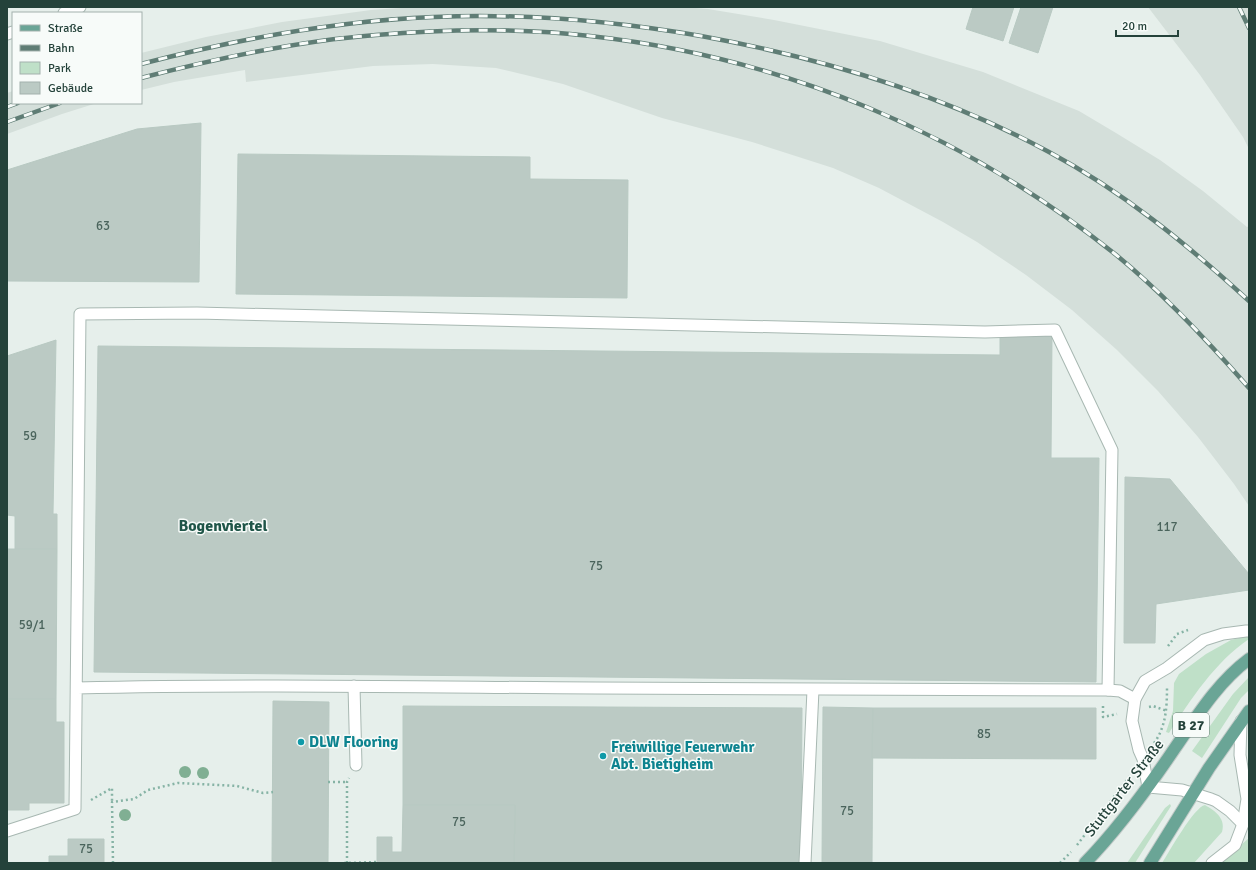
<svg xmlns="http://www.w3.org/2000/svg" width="1256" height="870" viewBox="0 0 1256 870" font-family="Signika,sans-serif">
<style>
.built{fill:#d4dfda}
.green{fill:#bfe0c8}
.building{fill:#bbcac4;stroke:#b8c9c2}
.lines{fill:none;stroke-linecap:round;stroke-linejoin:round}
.service-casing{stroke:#a8b8b2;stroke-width:13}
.primary-casing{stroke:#c2cac8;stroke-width:14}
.path{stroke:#86b3a5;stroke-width:2.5;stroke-dasharray:2 3;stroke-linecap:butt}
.service{stroke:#fff;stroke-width:11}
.primary{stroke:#6aa596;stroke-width:12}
.rail-casing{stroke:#5f7d75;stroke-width:4.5}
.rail{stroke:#f7fbf9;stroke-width:3;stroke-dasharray:9;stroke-linecap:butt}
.tree{fill:#80af93}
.culture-dot{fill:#0f9aa8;stroke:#f7fbf9;stroke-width:1.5}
.labels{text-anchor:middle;stroke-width:3;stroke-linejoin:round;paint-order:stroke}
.number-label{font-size:13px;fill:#4a645c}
.shield{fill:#f7fbf9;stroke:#637a73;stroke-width:1}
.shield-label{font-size:14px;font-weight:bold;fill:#24423a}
.culture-label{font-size:15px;font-weight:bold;fill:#0d838f;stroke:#f7fbf9;text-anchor:start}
.street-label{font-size:15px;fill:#24423a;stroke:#f7fbf9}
.neighbourhood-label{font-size:16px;font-weight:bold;fill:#1f5548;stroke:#f7fbf9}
</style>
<rect width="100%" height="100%" fill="#e6efeb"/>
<g class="built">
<polygon points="416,7 683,7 708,9 774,20 880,41 983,72 1079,111 1116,133 1160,160 1203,191 1247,227 1249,226 1249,506 1234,484 1198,437 1158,391 1117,350 1072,310 1026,275 977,242 943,222 879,188 833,168 752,142 662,118 563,84 496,68 433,64 373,66 246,82 245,70 174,82 141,90 141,53 206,37 282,22 371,10"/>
<polygon points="1148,7 1249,7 1249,149 1243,137 1200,75"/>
<polygon points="13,91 13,103 97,103 62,114 7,134 7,93"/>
</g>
<g class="green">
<path d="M 1247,636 L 1249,637 L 1249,639 C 1215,662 1191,699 1169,733 L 1166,732 L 1173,711 L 1174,683 L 1179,674 L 1206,654 L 1231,640 Z"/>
<polygon points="1249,677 1249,690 1241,698 1202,758 1192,751 1233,694"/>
<polygon points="1170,804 1171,806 1135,863 1127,863 1165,808"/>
<path d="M 1205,805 C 1215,811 1226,818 1222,832 L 1194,863 L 1162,863 C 1169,852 1194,807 1205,805 Z"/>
<polygon points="1249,838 1249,863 1220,863"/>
</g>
<g class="building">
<polygon points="973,7 1014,7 1003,41 966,29"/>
<polygon points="1021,7 1053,7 1038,53 1009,43"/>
<polygon points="201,123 199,282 7,281 7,170 137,129"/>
<polygon points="238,154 530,157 530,179 628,180 627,298 236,294"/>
<polygon points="1000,334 1052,334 1051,458 1099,458 1096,682 94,672 98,346 1000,355"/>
<polygon points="56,340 53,514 57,514 57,549 15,549 15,516 7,515 7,356"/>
<polygon points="1125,477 1170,479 1249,574 1249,590 1156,604 1155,643 1124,643"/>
<polygon points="7,549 57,549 56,699 7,699"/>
<polygon points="7,699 56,699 56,722 64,722 64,803 29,803 29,810 7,810"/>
<polygon points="273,701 329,702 328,863 272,863"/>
<polygon points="403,706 802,708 801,863 514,863 515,805 403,805"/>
<polygon points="823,707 873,708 872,863 822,863"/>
<polygon points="873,708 1096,708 1096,759 872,758"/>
<polygon points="403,805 515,805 514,863 377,863 377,837 392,837 392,852 402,852"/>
<polygon points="68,839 104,839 104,863 49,863 49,856 68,856"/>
</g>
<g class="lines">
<g class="service-casing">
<g id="service">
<polyline points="64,13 80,7"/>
<polyline points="7,34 13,32"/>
<polyline points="354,686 356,765"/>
<polyline points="1108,690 1120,691 1135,699"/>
<polyline points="1243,824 1230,811 1216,801 1211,799 1182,790 1148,787 1143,759 1139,750 1132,721 1135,699 1145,681 1167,668 1204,640 1223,634 1246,631 1249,631"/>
<path d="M 7,831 L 75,809 L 80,314 L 197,313 L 985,332 L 1055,330 L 1112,450 L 1108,690 C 937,690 766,690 595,688 C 422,687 249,684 77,688"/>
<polyline points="805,863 813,690"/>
<polyline points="1212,863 1235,845 1243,824 1247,799 1240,755 1241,721"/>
</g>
</g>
<g class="primary-casing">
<g id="primary">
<path d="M 1085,863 C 1119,828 1148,788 1175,748 C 1197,716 1218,682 1249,659"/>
<polyline points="1150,863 1209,768 1249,711"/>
</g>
</g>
<g class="path">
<polyline points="1168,646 1177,634 1188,630"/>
<polyline points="1103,706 1103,717 1117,714"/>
<polyline points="1149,707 1153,706 1167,711"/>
<path d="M 1154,743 C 1166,727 1167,707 1167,687"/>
<polyline points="328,782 347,782"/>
<polyline points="91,800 112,788 112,802"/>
<polyline points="1077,845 1130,776"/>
<polyline points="113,863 112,802 134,799 148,790 178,783 237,786 263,793 273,792"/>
<polyline points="344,863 377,862"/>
<polyline points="347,863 347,782 349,778"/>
<polyline points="1060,863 1071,852"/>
</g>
<use href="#service" class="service"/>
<use href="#primary" class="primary"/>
<g class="rail-casing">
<g id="rail">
<polyline points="1239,7 1249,28"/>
<path d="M 141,64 C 237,39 335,21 434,17 C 524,13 613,21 701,36 C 822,58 940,93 1049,152 C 1122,191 1188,245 1249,301"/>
<path d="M 141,78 C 218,58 297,41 376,35 C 447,29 519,28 590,36 C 782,57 964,133 1115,254 C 1164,294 1207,340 1249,388"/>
<polyline points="7,107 18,103"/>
<polyline points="7,122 60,103"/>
</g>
</g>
<use href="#rail" class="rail"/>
</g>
<g class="tree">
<circle cx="185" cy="772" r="6"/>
<circle cx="203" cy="773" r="6"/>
<circle cx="125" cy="815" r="6"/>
</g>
<g class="culture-dot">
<circle cx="301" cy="742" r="4"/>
<circle cx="603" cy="756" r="4"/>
</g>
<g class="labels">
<g class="number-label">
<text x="103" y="230">63</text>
<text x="30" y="440">59</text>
<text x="1167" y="531">117</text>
<text x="596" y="570">75</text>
<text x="32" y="629">59/1</text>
<text x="984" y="738">85</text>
<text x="847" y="815">75</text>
<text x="459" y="826">75</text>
<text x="86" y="853">75</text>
</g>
<rect class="shield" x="1173" y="713" width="36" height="24" rx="3"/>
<g class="shield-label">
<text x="1191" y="730">B 27</text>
</g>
<g class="culture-label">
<text x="309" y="747">DLW Flooring</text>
<text x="611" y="752">Freiwillige Feuerwehr<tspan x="611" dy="17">Abt. Bietigheim</tspan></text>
</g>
<g class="street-label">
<text transform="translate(1124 788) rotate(-52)" y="5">Stuttgarter Straße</text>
</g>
<g class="neighbourhood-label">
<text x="223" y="531">Bogenviertel</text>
</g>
</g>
<rect width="1256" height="870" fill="none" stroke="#24423a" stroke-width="16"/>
<rect x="12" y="12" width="130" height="92" fill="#f7fbf9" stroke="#a3b1ad"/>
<rect x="20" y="25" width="20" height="6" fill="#6aa596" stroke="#a3b1ad"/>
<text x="48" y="32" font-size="12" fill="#24423a">Straße</text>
<rect x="20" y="45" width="20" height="6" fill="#5f7d75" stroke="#a3b1ad"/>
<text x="48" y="52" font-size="12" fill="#24423a">Bahn</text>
<rect x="20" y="62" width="20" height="12" fill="#bfe0c8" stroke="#a3b1ad"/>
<text x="48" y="72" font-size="12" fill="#24423a">Park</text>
<rect x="20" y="82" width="20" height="12" fill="#bbcac4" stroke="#a3b1ad"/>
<text x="48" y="92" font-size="12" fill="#24423a">Gebäude</text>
<path d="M1116 30v6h62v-6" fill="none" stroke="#24423a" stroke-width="2"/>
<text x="1122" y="30" font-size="12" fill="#24423a" stroke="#f7fbf9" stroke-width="3" paint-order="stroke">20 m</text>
</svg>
